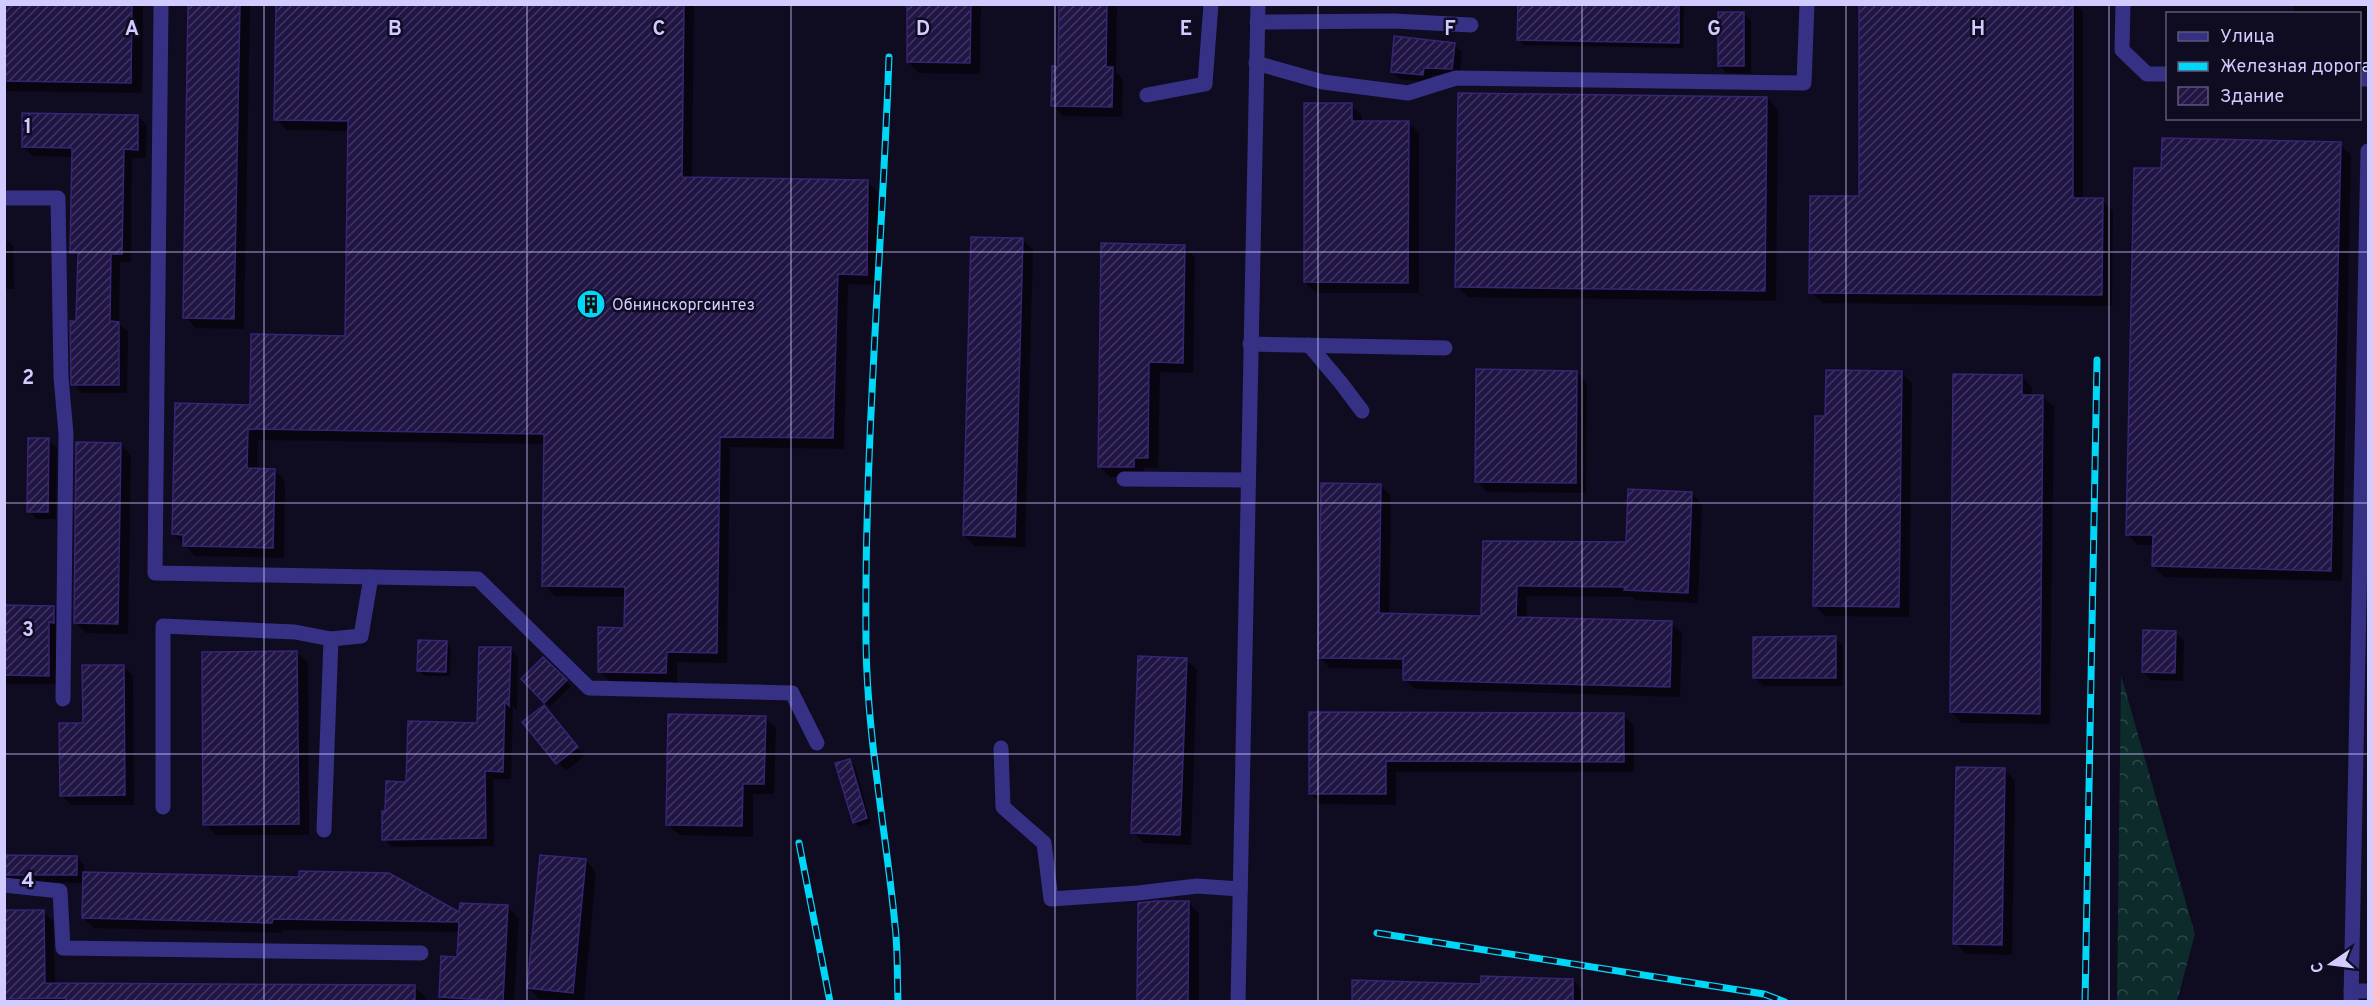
<svg xmlns="http://www.w3.org/2000/svg" width="2373" height="1006" viewBox="0 0 2373 1006" font-family="Overpass,sans-serif">
<style>
.forest{fill:url(#forest-crowns)}
.shadow{fill:#0007}
.building{fill:url(#building-hatch);stroke:#362572;stroke-width:1.5}
.lines{fill:none;stroke-linecap:round;stroke-linejoin:round}
.minor{stroke:#363185;stroke-width:15}
.rail-casing{stroke:#00d6f6;stroke-width:7}
.rail{stroke:#0f0b21;stroke-width:4.5;stroke-dasharray:14;stroke-linecap:butt}
.grid{fill:none;stroke:#d2cbff;stroke-width:1.5;stroke-opacity:0.55}
.labels{text-anchor:middle;stroke-width:5;stroke-linejoin:round;paint-order:stroke}
.poi-label{font-size:16px;fill:#d2cbff;stroke:#0f0b21;text-anchor:start}
.grid-label{font-size:20px;text-anchor:middle;font-weight:bold;fill:#d2cbff;stroke:#0f0b21;stroke-width:5;stroke-linejoin:round;paint-order:stroke}
</style>
<defs>
<pattern id="forest-crowns" width="20" height="18" patternUnits="userSpaceOnUse" patternTransform="scale(1.5)"><rect width="20" height="18" fill="#0d2b2b"/><path d="M2 6a3 3 0 1 1 6 0M12 15a3 3 0 1 1 6 0" fill="none" stroke="#2f484b"/></pattern>
<pattern id="building-hatch" width="6" height="6" patternUnits="userSpaceOnUse" patternTransform="scale(1.5)"><rect width="6" height="6" fill="#201544"/><path d="M-1 1l2-2M0 6l6-6M5 7l2-2" fill="none" stroke="#403660"/></pattern>
</defs>
<rect width="100%" height="100%" fill="#0f0b21"/>
<polygon class="forest" points="2121,675 2195,934 2177,1001 2117,1001"/>
<g class="shadow">
<polygon points="4,4 143,4 142,93 4,91"/>
<polygon points="189,4 250,4 244,329 196,328 185,317"/>
<polygon points="278,4 694,4 692,178 867,181 878,192 877,285 848,284 844,449 730,447 727,663 677,662 677,683 610,682 599,671 626,629 626,597 555,596 544,585 546,444 258,440 257,470 275,470 285,481 284,558 195,556 173,534 252,407 346,337 349,131 287,130 276,119"/>
<polygon points="909,4 981,4 980,74 919,73 908,62"/>
<polygon points="1060,4 1117,4 1116,72 1123,79 1122,117 1063,116 1053,106 1059,68"/>
<polygon points="1519,4 1684,4 1683,48 1524,45 1519,40"/>
<polygon points="1860,4 2076,4 2083,12 2083,200 2102,200 2113,211 2112,306 1822,303 1811,292 1860,198"/>
<polygon points="2294,4 2368,4 2368,68 2360,67 2360,14 2294,14"/>
<polygon points="1743,13 1751,21 1751,74 1727,73 1719,65"/>
<polygon points="1454,44 1462,52 1460,76 1432,75 1431,83 1400,79 1392,71"/>
<polygon points="1767,98 1778,109 1776,301 1468,297 1457,286"/>
<polygon points="1351,105 1362,116 1362,122 1408,122 1419,133 1419,293 1316,293 1305,282"/>
<polygon points="138,116 147,125 146,158 132,158 131,262 120,262 119,323 128,332 127,393 82,393 73,384 78,322 79,260 72,253 73,157 32,156 23,147"/>
<polygon points="2340,144 2351,155 2342,581 2164,577 2153,566 2154,545 2138,545 2127,534 2162,170"/>
<polygon points="1022,239 1033,250 1025,547 975,546 964,535"/>
<polygon points="4,241 8,241 13,246 14,289 4,289"/>
<polygon points="1184,246 1195,257 1193,373 1160,372 1158,468 1144,468 1144,477 1110,477 1099,466"/>
<polygon points="1577,372 1587,383 1586,493 1487,492 1476,481"/>
<polygon points="1901,372 1912,383 1909,617 1825,616 1814,605"/>
<polygon points="2021,376 2032,387 2032,396 2043,397 2054,407 2050,724 1962,723 1951,712"/>
<polygon points="48,440 57,448 56,519 37,519 29,511"/>
<polygon points="120,444 131,455 128,634 86,633 75,622"/>
<polygon points="1380,485 1391,496 1389,614 1483,617 1484,543 1628,543 1691,493 1702,504 1698,603 1636,600 1633,597 1527,596 1526,618 1671,623 1682,633 1680,697 1415,689 1404,679 1404,669 1330,668 1319,657"/>
<polygon points="4,607 54,608 62,616 56,684 4,684"/>
<polygon points="2176,633 2184,641 2183,681 2151,680 2143,672"/>
<polygon points="1835,638 1843,646 1843,686 1763,686 1755,677"/>
<polygon points="446,642 451,647 450,676 424,676 419,671"/>
<polygon points="510,649 518,657 517,711 513,707 511,779 493,779 494,846 392,847 384,839 386,813 408,783 479,725"/>
<polygon points="297,653 308,663 309,835 216,835 205,824"/>
<polygon points="543,659 571,686 550,707 523,679"/>
<polygon points="1186,660 1197,670 1191,845 1144,843 1133,832"/>
<polygon points="123,666 133,676 134,805 71,805 61,795 85,724"/>
<polygon points="1310,714 1623,715 1634,726 1634,772 1396,772 1396,805 1321,804 1310,794"/>
<polygon points="551,715 584,756 566,771 525,723"/>
<polygon points="765,718 776,728 774,794 753,794 753,837 679,835 668,824"/>
<polygon points="850,761 855,766 871,823 859,827 854,822"/>
<polygon points="2004,770 2015,780 2012,955 1966,954 1955,943"/>
<polygon points="4,857 76,857 84,865 84,873 461,915 508,907 519,918 514,1002 445,1002 440,997 459,958 460,932 283,930 283,933 94,928 83,918 84,883 8,882 4,879"/>
<polygon points="586,861 596,872 584,1002 539,999 528,988"/>
<polygon points="1189,903 1199,913 1199,1002 1139,1002"/>
<polygon points="43,911 53,921 55,985 415,987 425,997 425,1002 5,1002 4,912"/>
<polygon points="1573,980 1582,990 1582,1002 1353,1002"/>
</g>
<g class="building">
<polygon points="4,4 132,4 131,83 4,81"/>
<polygon points="188,4 240,4 234,319 183,318"/>
<polygon points="276,4 684,4 682,177 868,180 867,275 838,274 833,438 720,437 717,653 667,652 666,673 598,672 598,627 624,628 625,587 542,586 544,434 248,429 247,468 275,469 273,548 183,546 183,535 172,534 175,403 250,405 251,334 345,336 348,121 274,120"/>
<polygon points="907,4 971,4 970,63 907,62"/>
<polygon points="1059,4 1107,4 1106,67 1113,67 1112,107 1051,106 1052,66 1058,67"/>
<polygon points="1518,4 1679,4 1679,43 1517,40"/>
<polygon points="1859,4 2073,4 2073,198 2103,198 2102,295 1809,293 1810,196 1859,196"/>
<rect x="1718" y="12" width="26" height="54"/>
<polygon points="1394,36 1455,43 1452,69 1424,68 1423,75 1391,72"/>
<polygon points="1458,93 1767,97 1765,291 1455,287"/>
<polygon points="1304,103 1352,103 1352,121 1409,121 1408,283 1304,282"/>
<polygon points="22,113 138,115 138,150 124,149 122,254 111,254 110,321 119,322 119,385 71,385 70,321 76,321 78,253 70,253 72,148 22,147"/>
<polygon points="2162,138 2341,142 2331,571 2152,566 2153,535 2126,535 2134,168 2161,168"/>
<polygon points="971,237 1023,238 1015,537 963,535"/>
<polygon points="1101,243 1185,245 1183,363 1149,362 1148,458 1134,458 1134,467 1098,467"/>
<polygon points="1476,369 1577,371 1576,483 1475,482"/>
<polygon points="1826,370 1902,371 1899,607 1813,606 1815,416 1825,416"/>
<polygon points="1953,374 2022,375 2022,395 2043,395 2040,714 1950,712"/>
<polygon points="28,438 49,438 48,512 27,512"/>
<polygon points="76,442 121,443 118,624 74,623"/>
<polygon points="1321,483 1381,484 1379,613 1481,616 1483,541 1626,542 1628,489 1692,492 1688,593 1624,590 1625,587 1517,586 1516,617 1672,621 1670,687 1403,680 1403,659 1318,658"/>
<polygon points="4,605 54,606 54,623 49,622 49,676 4,675"/>
<polygon points="2143,630 2176,631 2175,673 2142,672"/>
<polygon points="1836,636 1836,678 1753,678 1753,637"/>
<polygon points="418,640 447,641 446,672 417,671"/>
<polygon points="479,647 511,647 509,706 505,701 503,772 485,771 486,838 382,840 382,811 385,811 386,781 406,782 408,721 477,723"/>
<polygon points="297,651 299,824 203,825 202,652"/>
<polygon points="1138,656 1187,658 1180,835 1131,833"/>
<polygon points="543,657 567,680 544,703 521,679"/>
<polygon points="82,665 124,665 125,795 60,796 59,723 83,723"/>
<polygon points="544,705 578,747 556,764 522,722"/>
<polygon points="1309,712 1624,713 1624,762 1386,761 1386,794 1309,794"/>
<polygon points="668,714 766,716 764,784 743,784 742,826 666,825"/>
<polygon points="850,759 867,818 853,823 835,763"/>
<polygon points="1956,767 2005,768 2002,945 1953,944"/>
<polygon points="4,855 77,856 77,875 4,875"/>
<polygon points="540,855 586,859 573,993 527,988"/>
<polygon points="299,871 389,873 459,912 460,903 508,905 503,1001 439,997 441,956 457,957 459,922 273,919 272,923 82,918 83,872 299,877"/>
<polygon points="1156,901 1189,901 1188,1002 1137,1002 1138,903"/>
<polygon points="4,910 44,910 45,983 415,985 415,1002 66,1002 66,998 4,999"/>
<polygon points="1481,976 1573,979 1573,1002 1352,1002 1352,980 1481,984"/>
</g>
<g class="lines">
<g class="minor">
<polyline points="161,4 155,573 478,579 589,688 792,693 817,743"/>
<polyline points="2123,4 2122,50 2147,74 2168,74"/>
<polyline points="1257,22 1394,21 1471,25"/>
<polyline points="1256,63 1323,82 1408,93 1456,78 1804,83 1807,4"/>
<polyline points="2360,79 2368,79"/>
<polyline points="1147,95 1205,84 1211,4"/>
<polyline points="4,198 58,198 61,377 66,434 63,699"/>
<polyline points="1250,344 1445,348"/>
<polyline points="1309,345 1341,383 1362,411"/>
<polyline points="1124,479 1248,480"/>
<polyline points="331,639 361,636 371,577"/>
<polyline points="1001,748 1003,807 1044,843 1051,899 1138,893 1197,886 1240,889"/>
<polyline points="163,807 163,626 295,632 331,639 324,830"/>
<polyline points="4,885 60,891 63,948 421,953"/>
<polyline points="2351,991 2368,991"/>
<polyline points="1238,1002 1258,4"/>
<polyline points="2351,1002 2368,151"/>
</g>
<g class="rail-casing">
<g id="rail">
<path d="M 889,57 C 882,252 864,447 866,642 C 867,737 886,831 895,925 C 898,951 897,976 898,1002"/>
<polyline points="799,843 830,1002"/>
<polyline points="1377,933 1764,994 1785,1002"/>
<polyline points="2085,1002 2097,360"/>
</g>
</g>
<use href="#rail" class="rail"/>
</g>
<path class="grid" d="M 264,4 L 264,1002M 527,4 L 527,1002M 791,4 L 791,1002M 1055,4 L 1055,1002M 1318,4 L 1318,1002M 1582,4 L 1582,1002M 1846,4 L 1846,1002M 2109,4 L 2109,1002M 4,252 L 2368,252M 4,503 L 2368,503M 4,754 L 2368,754"/>
<defs>
<g id="building-disc" transform="scale(1.5)"><circle r="9.5" fill="#00d6f6" stroke="#0f0b21"/><path d="M-4-6H4V6H1V3H-1V6H-4ZM-2.5-4.3h1.7v1.8h-1.7ZM.8-4.3h1.7v1.8H.8ZM-2.5-1h1.7V.8h-1.7ZM.8-1h1.7V.8H.8Z" fill="#111"/></g>
</defs>
<g fill-rule="evenodd">
<use href="#building-disc" x="591" y="304"/>
</g>
<g class="labels">
<g class="poi-label">
<text x="612" y="310">Обнинскоргсинтез</text>
</g>
</g>
<g class="grid-label">
<text x="132" y="35">A</text>
<text x="395" y="35">B</text>
<text x="659" y="35">C</text>
<text x="923" y="35">D</text>
<text x="1186" y="35">E</text>
<text x="1450" y="35">F</text>
<text x="1714" y="35">G</text>
<text x="1978" y="35">H</text>
<text x="28" y="133">1</text>
<text x="28" y="384">2</text>
<text x="28" y="636">3</text>
<text x="28" y="887">4</text>
</g>
<rect width="2373" height="1006" fill="none" stroke="#d2cbff" stroke-width="12"/>
<rect x="2166" y="12" width="195" height="108" fill="#0f0b21" stroke="#5d587a" stroke-width="1.5"/>
<rect x="2178" y="32" width="30" height="9" fill="#363185" stroke="#5d587a" stroke-width="1.5"/>
<text x="2220" y="42" font-size="18" fill="#d2cbff">Улица</text>
<rect x="2178" y="62" width="30" height="9" fill="#00d6f6" stroke="#5d587a" stroke-width="1.5"/>
<text x="2220" y="72" font-size="18" fill="#d2cbff">Железная дорога</text>
<rect x="2178" y="87" width="30" height="18" fill="url(#building-hatch)" stroke="#5d587a" stroke-width="1.5"/>
<text x="2220" y="102" font-size="18" fill="#d2cbff">Здание</text>
<g transform="translate(2331 964) rotate(256)" stroke="#0f0b21" stroke-width="4.5" paint-order="stroke">
<path d="M0-4.5L10 22L0 15L-10 22Z" fill="#d2cbff"/>
<text y="-9" font-size="16" font-weight="bold" text-anchor="middle" fill="#d2cbff">С</text>
</g>
</svg>
